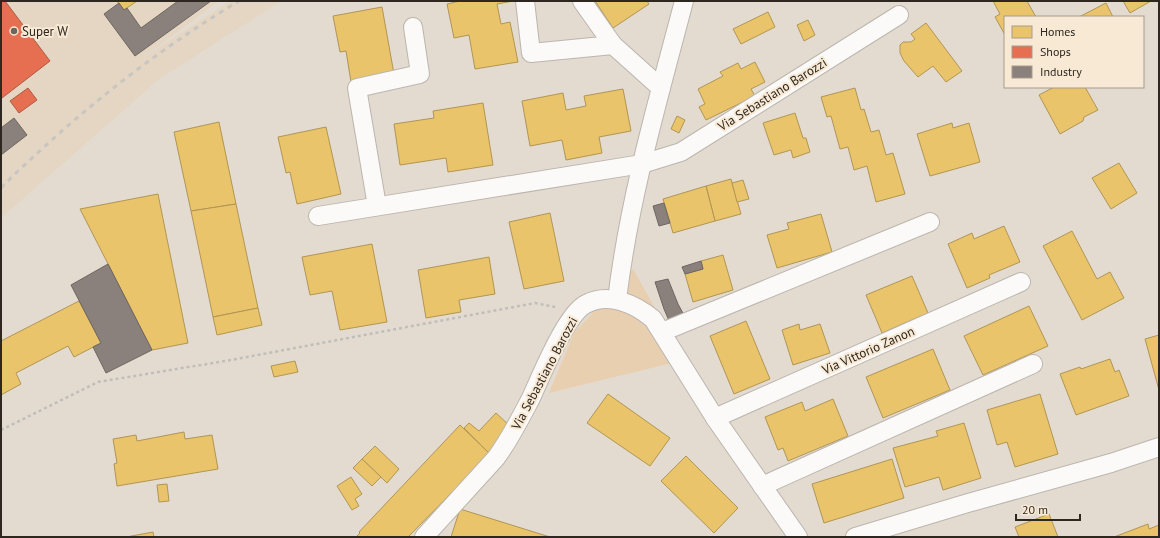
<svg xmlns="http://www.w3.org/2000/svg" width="1160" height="538" viewBox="0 0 1160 538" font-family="'PT Sans',sans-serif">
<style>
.built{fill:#e4d6c2}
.green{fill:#e8cfb0}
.homes{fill:#e9c46a;stroke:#b19554}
.shops{fill:#e76f51;stroke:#af5942}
.industry{fill:#8a817c;stroke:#6e6660}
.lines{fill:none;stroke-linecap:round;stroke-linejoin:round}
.minor-casing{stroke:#bbb5ad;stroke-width:20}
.path{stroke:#c0beba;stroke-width:2.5;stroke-dasharray:3 3;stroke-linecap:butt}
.minor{stroke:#fbfaf8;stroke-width:18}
.rail{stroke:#c8c6c2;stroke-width:3;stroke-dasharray:5 5;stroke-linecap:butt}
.poi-dot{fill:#6d665d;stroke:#f8e9d5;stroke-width:1.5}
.labels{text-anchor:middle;stroke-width:4;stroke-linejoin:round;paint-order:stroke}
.poi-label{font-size:13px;fill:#2d271f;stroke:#f8e9d5;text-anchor:start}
.street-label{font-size:13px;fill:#2d271f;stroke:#f8e9d5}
</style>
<rect width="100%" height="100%" fill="#e3dbd0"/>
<polygon class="built" points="1,1 219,1 140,60 230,1 281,1 158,80 1,218"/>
<polygon class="green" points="633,269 684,360 549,393 574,333"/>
<g class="homes">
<polygon points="117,1 137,1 124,10"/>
<polygon points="460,1 513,1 497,4 501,24 510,22 518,62 475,69 469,35 454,38 447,4"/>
<polygon points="595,1 647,1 649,4 613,28"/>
<polygon points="993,1 1027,1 1036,17 1005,17 1005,35 995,17 1000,14"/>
<polygon points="1123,1 1151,1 1130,13"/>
<polygon points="1106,3 1113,17 1079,17"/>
<polygon points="382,7 394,74 351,82 346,51 340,52 333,16"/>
<polygon points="768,12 775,27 741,44 733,29"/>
<polygon points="808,20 815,35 804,41 797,25"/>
<polygon points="926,23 962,71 946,82 933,66 918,77 904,61 900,53 900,45 903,42 911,42 915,39 911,34"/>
<polygon points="755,62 765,82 751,89 755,96 706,120 699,107 705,104 698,89 723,76 720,72 738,63 741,69"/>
<polygon points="1054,87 1085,87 1098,110 1084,117 1083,121 1060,134 1039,95"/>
<polygon points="855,88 861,110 864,109 871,132 879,130 886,155 893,153 905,194 876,202 867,166 854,170 848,147 840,149 831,116 827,117 821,97"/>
<polygon points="623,89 631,131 599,137 602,153 566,160 562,140 530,146 522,101 563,93 566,110 586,106 584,96"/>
<polygon points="483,103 493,165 448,172 446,158 400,165 394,124 434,118 433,111"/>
<polygon points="795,113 803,138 806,138 810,152 793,158 791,150 774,155 763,123"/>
<polygon points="677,116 685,120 679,133 671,129"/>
<polygon points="219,122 236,204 191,211 174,132"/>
<polygon points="952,123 953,128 969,123 980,162 930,176 917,134"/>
<polygon points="326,127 341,194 297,204 290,172 286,173 278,137"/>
<polygon points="1119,163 1137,193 1111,209 1092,178"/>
<polygon points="731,179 741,214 715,221 706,186"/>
<polygon points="743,180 749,199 737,202 732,183"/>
<polygon points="706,186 715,221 673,233 663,199"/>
<polygon points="158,194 188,343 152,350 80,209"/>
<polygon points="236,204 258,308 213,317 191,211"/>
<polygon points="550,213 564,281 524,289 509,222"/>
<polygon points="821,214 832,252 777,268 767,235 789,229 787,223"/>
<polygon points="1004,226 1020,262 989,275 990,278 967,288 948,244 972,233 974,239"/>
<polygon points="1072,231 1097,279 1110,272 1124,298 1082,320 1043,246"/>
<polygon points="372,244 387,322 340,330 332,291 310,295 302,257"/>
<polygon points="723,255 733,290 693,302 685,274 703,269 701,261"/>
<polygon points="489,257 495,294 459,300 461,312 426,318 418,270"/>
<polygon points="912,276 928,313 882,333 866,295"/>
<polygon points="79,301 101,343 74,357 68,346 16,373 21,384 1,395 1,341"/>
<polygon points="1029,306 1048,346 983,375 964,336"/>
<polygon points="258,308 262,325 217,335 213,317"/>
<polygon points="746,321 770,379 734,394 710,336"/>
<polygon points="799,324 800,330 820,324 830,353 793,365 782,330"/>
<polygon points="1159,335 1159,390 1145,339"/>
<polygon points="933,349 950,390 883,418 866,377"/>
<polygon points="1110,359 1115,372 1119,370 1129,396 1076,415 1060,374 1080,367 1081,369"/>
<polygon points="295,361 298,372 274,377 271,366"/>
<polygon points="608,394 670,438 650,466 587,423"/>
<polygon points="1040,394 1058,454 1015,467 1007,442 997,445 987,410"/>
<polygon points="833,399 848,436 788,461 783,448 778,450 765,417 802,402 805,411"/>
<polygon points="496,413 511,427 490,454 464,428 469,423 479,431"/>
<polygon points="964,423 981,478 943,490 939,477 905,487 893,448 938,436 936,431"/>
<polygon points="460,425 490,454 408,537 356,537 360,533 359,532"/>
<polygon points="184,432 185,439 212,435 218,469 117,486 114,464 117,463 113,439 136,435 137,441"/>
<polygon points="375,446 399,469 387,483 362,459"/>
<polygon points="686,456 738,508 714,533 661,481"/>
<polygon points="362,459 381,477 372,486 353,468"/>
<polygon points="892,459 904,498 824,523 812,484"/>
<polygon points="351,477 362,494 355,499 359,506 352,510 337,486"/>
<polygon points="167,484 169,501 159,502 157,485"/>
<polygon points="460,509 550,537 451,537"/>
<polygon points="1049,514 1058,537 1019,537 1015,527"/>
<polygon points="1148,524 1149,529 1159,525 1159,537 1114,537"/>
<polygon points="153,532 154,537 126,537"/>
</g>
<g class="shops">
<polygon points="1,1 5,1 50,61 2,98 1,96"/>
<polygon points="28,88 37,100 19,113 10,101"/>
</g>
<g class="industry">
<polygon points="178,1 211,1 135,56 104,14 119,3 124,10 127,8 141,28"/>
<polygon points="14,118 27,135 1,155 1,128"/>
<polygon points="664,203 670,223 659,226 653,206"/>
<polygon points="701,261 703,269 685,274 682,267"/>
<polygon points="108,264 152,350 106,373 93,347 101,343 71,285"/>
<polygon points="668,279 678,304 685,317 670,323 664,309 655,282"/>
</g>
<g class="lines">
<g class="minor-casing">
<g id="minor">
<polyline points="525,1 531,53 613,45"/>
<polyline points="582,1 613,45 661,88"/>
<polyline points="377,206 357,88 420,74 413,27"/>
<polyline points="318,216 642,164 681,152 899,15"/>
<path d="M 617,300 C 629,199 658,100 684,1"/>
<polyline points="662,332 930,222"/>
<polyline points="715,418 1021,282"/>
<polyline points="762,486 1033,364"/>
<path d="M 424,537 L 496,458 C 510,439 520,419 531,398 C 541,376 566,314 586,304 C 609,292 635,304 653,319 L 715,418 L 798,537"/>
<polyline points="855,537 968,503 1111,463 1159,447"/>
</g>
</g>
<polyline class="path" points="1,430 98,382 231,360 535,303 555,307"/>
<use href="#minor" class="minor"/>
<path class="rail" d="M 1,188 C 14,174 29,161 43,148 C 103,93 169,43 239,1"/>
</g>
<circle class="poi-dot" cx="14" cy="31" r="4"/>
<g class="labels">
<g class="poi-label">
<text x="22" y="36">Super W</text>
</g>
<g class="street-label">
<text transform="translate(772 94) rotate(-32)" y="5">Via Sebastiano Barozzi</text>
<text transform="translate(868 350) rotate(-24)" y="5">Via Vittorio Zanon</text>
<text transform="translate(544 373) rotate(-62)" y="5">Via Sebastiano Barozzi</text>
</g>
</g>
<rect width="1160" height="538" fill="none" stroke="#2d271f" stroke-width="4"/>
<rect x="1004" y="16" width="140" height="72" fill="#f8e9d5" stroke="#a79b8c"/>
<rect x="1012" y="26" width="20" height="12" fill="#e9c46a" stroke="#a79b8c"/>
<text x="1040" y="36" font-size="12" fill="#2d271f">Homes</text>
<rect x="1012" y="46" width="20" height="12" fill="#e76f51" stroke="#a79b8c"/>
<text x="1040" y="56" font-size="12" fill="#2d271f">Shops</text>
<rect x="1012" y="66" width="20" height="12" fill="#8a817c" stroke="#a79b8c"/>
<text x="1040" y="76" font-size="12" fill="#2d271f">Industry</text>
<path d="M1016 514v6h64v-6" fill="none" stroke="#2d271f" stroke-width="2"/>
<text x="1022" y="514" font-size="12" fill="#2d271f" stroke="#f8e9d5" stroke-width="3" paint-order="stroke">20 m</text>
</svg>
